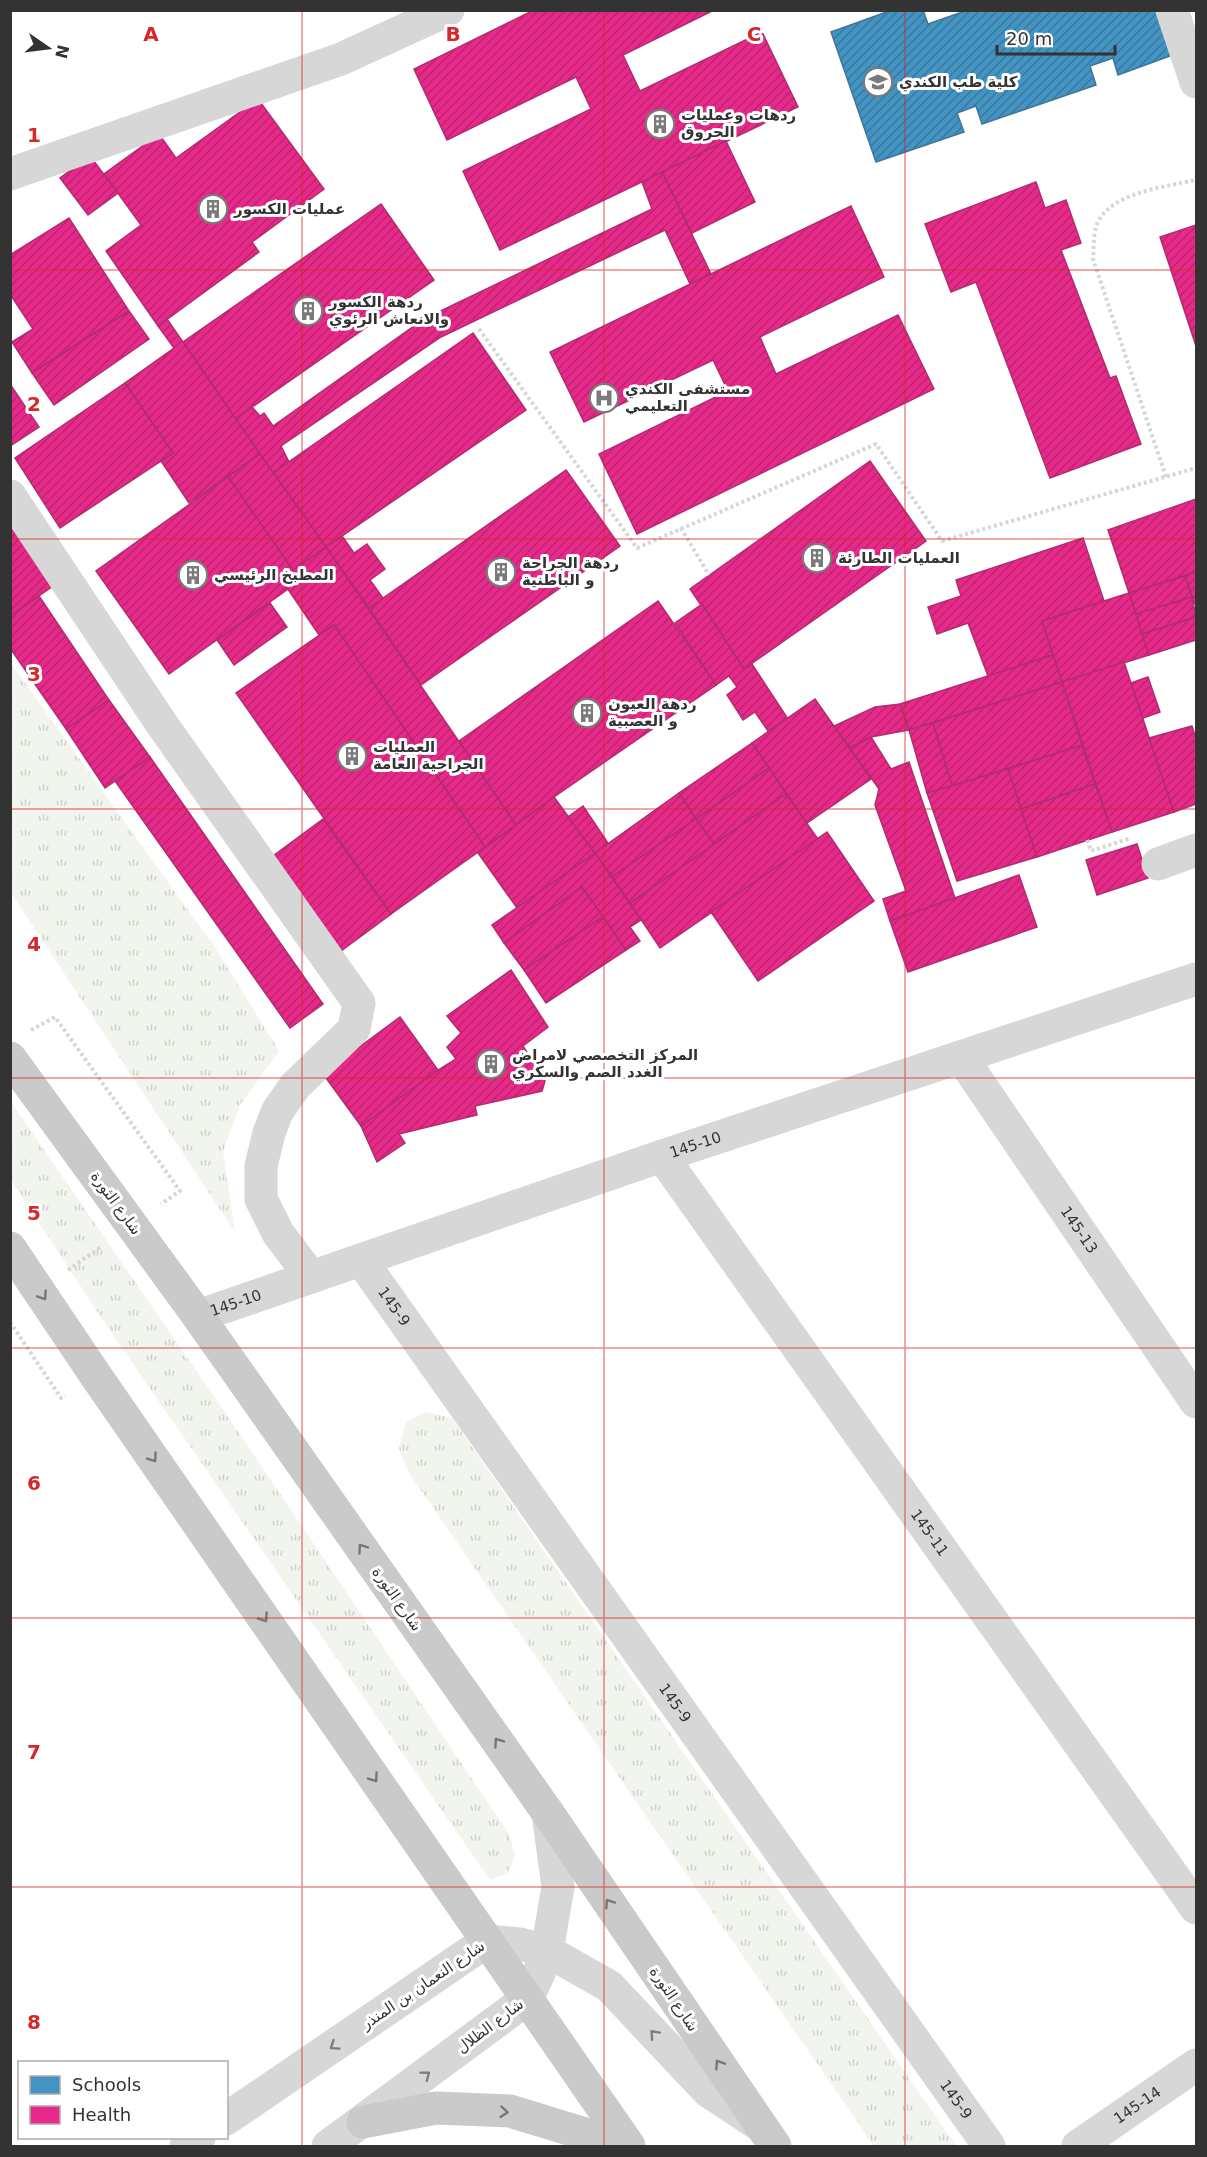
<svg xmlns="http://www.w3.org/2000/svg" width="1207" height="2157" viewBox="0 0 1207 2157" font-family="'DejaVu Sans',Cairo,sans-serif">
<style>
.grass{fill:url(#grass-tufts)}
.schools{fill:url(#schools-hatch);stroke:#3e7698;stroke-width:1.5}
.health{fill:url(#health-hatch);stroke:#b12c70;stroke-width:1.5}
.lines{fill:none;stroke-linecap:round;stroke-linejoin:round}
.path{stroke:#d6d6d6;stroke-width:4;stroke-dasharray:3 3;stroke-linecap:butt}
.minor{stroke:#d7d7d7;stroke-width:33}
.major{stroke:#cacaca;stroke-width:33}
.oneway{stroke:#777}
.oneway2{stroke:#7d7d7d}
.grid{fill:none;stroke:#d62828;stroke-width:1.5;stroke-opacity:0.55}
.labels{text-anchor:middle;stroke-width:6;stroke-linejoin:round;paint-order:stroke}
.poi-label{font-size:15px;font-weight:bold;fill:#333;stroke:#fff;text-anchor:start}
.street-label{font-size:15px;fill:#333;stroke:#fff}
.grid-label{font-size:20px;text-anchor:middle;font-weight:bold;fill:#d62828;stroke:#fff;stroke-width:6;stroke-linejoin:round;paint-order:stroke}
</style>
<defs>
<pattern id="grass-tufts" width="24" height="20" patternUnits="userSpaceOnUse" patternTransform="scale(1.5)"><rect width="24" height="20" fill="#f1f5ed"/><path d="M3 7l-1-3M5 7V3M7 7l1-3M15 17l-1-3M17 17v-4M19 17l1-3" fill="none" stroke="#cfd2cc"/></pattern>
<pattern id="schools-hatch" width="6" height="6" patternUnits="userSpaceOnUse" patternTransform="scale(1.5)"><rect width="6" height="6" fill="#4393c3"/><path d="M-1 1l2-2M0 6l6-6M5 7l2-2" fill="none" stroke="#39799f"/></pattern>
<pattern id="health-hatch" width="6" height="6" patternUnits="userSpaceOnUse" patternTransform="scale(1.5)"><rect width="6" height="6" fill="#e7298a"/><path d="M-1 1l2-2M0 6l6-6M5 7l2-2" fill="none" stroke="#bc2471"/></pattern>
</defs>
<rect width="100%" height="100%" fill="#fff"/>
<g class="grass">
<polygon points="10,662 216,949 279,1051 240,1105 223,1151 235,1232 11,893"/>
<polygon points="11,1102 233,1424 509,1834 515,1855 508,1873 490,1880 102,1319 11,1180"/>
<polygon points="425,1412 452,1418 956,2146 874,2146 409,1473 399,1449 406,1422"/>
</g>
<polygon class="schools" points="892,10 923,10 928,24 968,10 1164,10 1178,53 1118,75 1113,58 1090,66 1096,85 982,124 976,106 957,113 964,132 876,162 831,32"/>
<g class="health">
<polygon points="534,10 714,10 623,55 640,91 762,32 798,107 500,250 463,171 591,109 576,77 447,140 414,69"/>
<polygon points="258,99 324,189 252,242 259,252 158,326 106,251 141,225 104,174 159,134 176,158"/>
<polygon points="726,141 755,202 692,233 662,172"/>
<polygon points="90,156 118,193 88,215 60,178"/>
<polygon points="662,172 711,274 690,284 665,230 441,337 281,446 289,462 273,473 235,419 252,407 260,416 264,413 273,426 424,319 652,209 642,182"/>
<polygon points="1036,182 1045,208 1066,200 1081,243 1061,250 1110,378 1116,376 1141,444 1050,478 976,282 951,292 925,224"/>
<polygon points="381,204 434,280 235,419 183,342"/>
<polygon points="851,206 884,277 760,337 776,374 898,315 934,389 637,534 599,454 728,391 713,360 584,422 550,352"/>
<polygon points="69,218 129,311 32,373 12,342 33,329 10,294 10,255"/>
<polygon points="1196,225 1196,346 1160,237"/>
<polygon points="129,311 149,339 54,405 32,373"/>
<polygon points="167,319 260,454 189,503 161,461 173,453 125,383 174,348 158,326"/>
<polygon points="473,333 526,410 326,547 273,473"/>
<polygon points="125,383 173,453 60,528 15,458"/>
<polygon points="10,384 39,427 10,446"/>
<polygon points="260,454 326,547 293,570 228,477"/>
<polygon points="870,461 926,541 744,669 690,589"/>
<polygon points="566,470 620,546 421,685 369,608"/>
<polygon points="228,477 293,570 281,579 288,589 169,674 96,571"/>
<polygon points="1196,499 1196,572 1129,593 1108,530"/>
<polygon points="10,525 53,586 10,616"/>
<polygon points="342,536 354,553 367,544 385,569 370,580 383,598 369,608 326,547"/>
<polygon points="1083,538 1104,601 1042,621 1053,655 988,676 968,623 937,634 928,607 961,596 956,580"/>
<polygon points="326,547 516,825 485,847 334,625 319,635 281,579"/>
<polygon points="1196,572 1196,603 1194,604 1185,576"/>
<polygon points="1185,576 1192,597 1136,614 1129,593"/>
<polygon points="1129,593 1149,655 1062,682 1042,621"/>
<polygon points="39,596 109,700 66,729 10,648 10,616"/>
<polygon points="1192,597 1196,617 1142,634 1136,614"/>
<polygon points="658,601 716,685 554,797 516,825 459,741"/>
<polygon points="270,603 287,627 234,665 217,640"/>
<polygon points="702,604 744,669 752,664 788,719 768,731 755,712 743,720 727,695 737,687 729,676 716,685 675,623"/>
<polygon points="1196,617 1196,640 1149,655 1142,634"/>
<polygon points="334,625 485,847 391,914 236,693"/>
<polygon points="1053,655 1062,682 909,730 900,704"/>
<polygon points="1124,662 1174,812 1112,832 1062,682"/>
<polygon points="1148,677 1160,712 1143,718 1131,683"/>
<polygon points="1062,682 1082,745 952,786 933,723"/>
<polygon points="815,699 871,779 807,823 752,743"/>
<polygon points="109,700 150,757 105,788 66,729"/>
<polygon points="900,704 909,730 871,737 850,748 834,726 875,707"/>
<polygon points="933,723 952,786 927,793 909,730"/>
<polygon points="1192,726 1196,739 1196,804 1174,812 1149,738"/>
<polygon points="871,737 891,769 909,762 955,898 890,921 883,899 906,891 875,805 879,789 850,748"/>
<polygon points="752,743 769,768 696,819 679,793"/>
<polygon points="1082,745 1095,784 1021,809 1008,769"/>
<polygon points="150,757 323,1004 290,1028 115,781"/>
<polygon points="769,768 786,794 714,844 696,819"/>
<polygon points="1008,769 1037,857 957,881 927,793"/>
<polygon points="1095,784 1112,832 1037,857 1021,809"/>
<polygon points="679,793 696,819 612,877 595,853"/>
<polygon points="786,794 818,839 660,948 630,903"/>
<polygon points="554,797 595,853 517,908 478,853"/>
<polygon points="583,806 608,843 595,853 568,817"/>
<polygon points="323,819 391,914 337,954 269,859"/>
<polygon points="696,819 714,844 630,903 612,877"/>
<polygon points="827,832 874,901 758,981 711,912"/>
<polygon points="1137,844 1148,878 1097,895 1086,860"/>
<polygon points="595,853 641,920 630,927 640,941 626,950 582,887 504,943 492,925"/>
<polygon points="1019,875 1037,927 908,972 890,921"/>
<polygon points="582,887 603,917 524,970 504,943"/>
<polygon points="603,917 626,950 546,1003 524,970"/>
<polygon points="511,970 548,1027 523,1046 545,1081 542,1091 475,1106 477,1115 399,1134 405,1143 377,1162 361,1126 438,1070 456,1059 447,1047 461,1033 447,1016"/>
<polygon points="400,1017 438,1070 361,1126 323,1074"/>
</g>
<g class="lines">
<g class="path">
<polyline points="479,329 637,548 876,444 942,541 1196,468"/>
<path d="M 1166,477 L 1093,259 C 1094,248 1093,231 1098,222 C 1113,192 1165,187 1195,180 L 1196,178"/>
<polyline points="681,528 709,575"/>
<polyline points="1087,840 1091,851 1131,838"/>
<polyline points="31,1030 55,1017 180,1191 161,1204"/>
<polyline points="68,1270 101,1247"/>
<polyline points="10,1322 61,1398 65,1395"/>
</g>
<g class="minor">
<polyline points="1172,10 1196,82"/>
<polyline points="10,174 341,59 448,10"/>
<polyline points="10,496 161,723 359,1003 354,1029 295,1086 277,1112 269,1133 261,1166 261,1199 278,1233 311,1277"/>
<polyline points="1158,864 1196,850"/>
<path id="s1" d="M 962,1058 L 1196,1402"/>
<path id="s2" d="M 662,1156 L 1196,1908"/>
<path id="s3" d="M 361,1260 L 989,2146"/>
<path id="s4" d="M 198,1316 L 662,1156 L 1196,979"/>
<polyline points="226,2119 487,1941 520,1944 547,1951 609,1986 708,2091 761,2126"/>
<polyline points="186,2146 199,2138"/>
<polyline points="328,2146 527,1999 539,1973 547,1951 558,1887 548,1813"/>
<path id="s5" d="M 1078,2146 L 1196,2065"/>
</g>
<g class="major">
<polyline points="10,1058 198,1316 548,1813 775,2146"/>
<polyline points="10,1248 96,1376 629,2146"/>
<polyline points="363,2122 436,2108 510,2111 582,2133 604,2146"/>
</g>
</g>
<defs><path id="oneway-chevron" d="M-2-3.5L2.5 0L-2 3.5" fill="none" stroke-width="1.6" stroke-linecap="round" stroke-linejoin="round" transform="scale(1.5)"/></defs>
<g class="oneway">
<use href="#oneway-chevron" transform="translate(43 1296) rotate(56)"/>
<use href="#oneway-chevron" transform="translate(153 1458) rotate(55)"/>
<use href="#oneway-chevron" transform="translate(362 1548) rotate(-125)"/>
<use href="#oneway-chevron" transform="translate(264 1618) rotate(55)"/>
<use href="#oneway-chevron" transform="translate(498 1742) rotate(-125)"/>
<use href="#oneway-chevron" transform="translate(374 1778) rotate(55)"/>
<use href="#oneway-chevron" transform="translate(609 1903) rotate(-124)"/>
<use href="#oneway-chevron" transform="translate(719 2064) rotate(-124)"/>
<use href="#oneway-chevron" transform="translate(504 2112) rotate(5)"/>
</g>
<g class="oneway2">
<use href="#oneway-chevron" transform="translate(654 2034) rotate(-133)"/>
<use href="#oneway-chevron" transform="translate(334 2046) rotate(146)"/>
<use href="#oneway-chevron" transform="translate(426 2075) rotate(-37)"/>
</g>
<path class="grid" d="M 302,10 L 302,2146M 604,10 L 604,2146M 905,10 L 905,2146M 10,270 L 1196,270M 10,539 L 1196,539M 10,809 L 1196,809M 10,1078 L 1196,1078M 10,1348 L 1196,1348M 10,1618 L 1196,1618M 10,1887 L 1196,1887"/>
<defs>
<g id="university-ring" transform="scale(1.5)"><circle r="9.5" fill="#fff" stroke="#7a7a7a" stroke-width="1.5"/><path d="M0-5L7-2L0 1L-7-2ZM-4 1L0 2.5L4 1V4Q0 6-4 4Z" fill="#7a7a7a"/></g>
<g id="building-ring" transform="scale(1.5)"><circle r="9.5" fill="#fff" stroke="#7a7a7a" stroke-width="1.5"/><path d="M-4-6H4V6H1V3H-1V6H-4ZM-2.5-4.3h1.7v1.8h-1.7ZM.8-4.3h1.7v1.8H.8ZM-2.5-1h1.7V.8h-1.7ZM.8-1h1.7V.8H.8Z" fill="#7a7a7a"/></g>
<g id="hospital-ring" transform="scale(1.5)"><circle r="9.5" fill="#fff" stroke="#7a7a7a" stroke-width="1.5"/><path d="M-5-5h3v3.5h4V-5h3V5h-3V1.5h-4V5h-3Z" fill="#7a7a7a"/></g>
</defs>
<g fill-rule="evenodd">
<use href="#university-ring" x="878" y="82"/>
<use href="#building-ring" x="660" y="124"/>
<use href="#building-ring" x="213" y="209"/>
<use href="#building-ring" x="308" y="311"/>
<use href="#hospital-ring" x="604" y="398"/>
<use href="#building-ring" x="817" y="558"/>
<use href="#building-ring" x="501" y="572"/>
<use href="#building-ring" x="193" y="575"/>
<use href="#building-ring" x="587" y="713"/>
<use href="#building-ring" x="352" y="756"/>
<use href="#building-ring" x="491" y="1064"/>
</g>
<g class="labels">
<g class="poi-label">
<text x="899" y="87">كلية طب الكندي</text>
<text x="681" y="120">ردهات وعمليات<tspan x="681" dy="17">الحروق</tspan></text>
<text x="234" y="214">عمليات الكسور</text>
<text x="329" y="307">ردهة الكسور<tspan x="329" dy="17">والانعاش الرئوي</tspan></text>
<text x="625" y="394">مستشفى الكندي<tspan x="625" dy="17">التعليمي</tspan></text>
<text x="838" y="563">العمليات الطارئة</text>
<text x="522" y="568">ردهة الجراحة<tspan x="522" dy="17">و الباطنية</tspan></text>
<text x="214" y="580">المطبخ الرئيسي</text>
<text x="608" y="709">ردهة العيون<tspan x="608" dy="17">و العصبية</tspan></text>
<text x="373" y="752">العمليات<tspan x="373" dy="17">الجراحية العامة</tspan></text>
<text x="512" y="1060">المركز التخصصي لامراض<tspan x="512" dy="17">الغدد الصم والسكري</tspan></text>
</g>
<g class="street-label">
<text dy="5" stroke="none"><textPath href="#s4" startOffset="526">145-10</textPath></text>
<text transform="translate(116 1203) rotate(54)" y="5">شارع الثورة</text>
<text dy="5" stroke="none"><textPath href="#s1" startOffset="208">145-13</textPath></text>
<text dy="5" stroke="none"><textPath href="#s4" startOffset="40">145-10</textPath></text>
<text dy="5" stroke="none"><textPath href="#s3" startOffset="57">145-9</textPath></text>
<text dy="5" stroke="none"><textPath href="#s2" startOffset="462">145-11</textPath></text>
<text transform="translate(397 1599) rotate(55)" y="5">شارع الثورة</text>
<text dy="5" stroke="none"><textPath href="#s3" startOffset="543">145-9</textPath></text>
<text transform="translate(423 1985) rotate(-34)" y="5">شارع النعمان بن المنذر</text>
<text transform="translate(674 1999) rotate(56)" y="5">شارع الثورة</text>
<text transform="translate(490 2026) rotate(-37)" y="5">شارع الظلال</text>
<text dy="5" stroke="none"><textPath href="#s3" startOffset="1029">145-9</textPath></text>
<text dy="5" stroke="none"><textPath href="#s5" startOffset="72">145-14</textPath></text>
</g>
</g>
<g class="grid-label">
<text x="151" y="41">A</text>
<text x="453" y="41">B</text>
<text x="754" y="41">C</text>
<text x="34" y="142">1</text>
<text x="34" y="411">2</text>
<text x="34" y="681">3</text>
<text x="34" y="951">4</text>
<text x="34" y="1220">5</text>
<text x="34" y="1490">6</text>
<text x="34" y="1759">7</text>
<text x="34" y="2029">8</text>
</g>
<rect width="1207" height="2157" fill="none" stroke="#333333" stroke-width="24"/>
<rect x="18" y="2061" width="210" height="78" fill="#ffffff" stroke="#adadad" stroke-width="1.5"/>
<rect x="30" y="2076" width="30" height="18" fill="#4393c3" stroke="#adadad" stroke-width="1.5"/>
<text x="72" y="2091" font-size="18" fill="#333333">Schools</text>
<rect x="30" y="2106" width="30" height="18" fill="#e7298a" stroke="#adadad" stroke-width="1.5"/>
<text x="72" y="2121" font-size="18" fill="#333333">Health</text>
<g transform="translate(48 48) rotate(104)" stroke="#ffffff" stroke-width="4.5" paint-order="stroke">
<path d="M0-4.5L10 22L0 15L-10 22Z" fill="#333333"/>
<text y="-9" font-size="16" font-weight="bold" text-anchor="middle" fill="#333333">N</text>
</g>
<path d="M997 45v9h118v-9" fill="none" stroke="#333333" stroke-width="3"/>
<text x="1006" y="45" font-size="18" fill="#333333" stroke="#ffffff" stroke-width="4.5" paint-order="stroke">20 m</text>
</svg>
